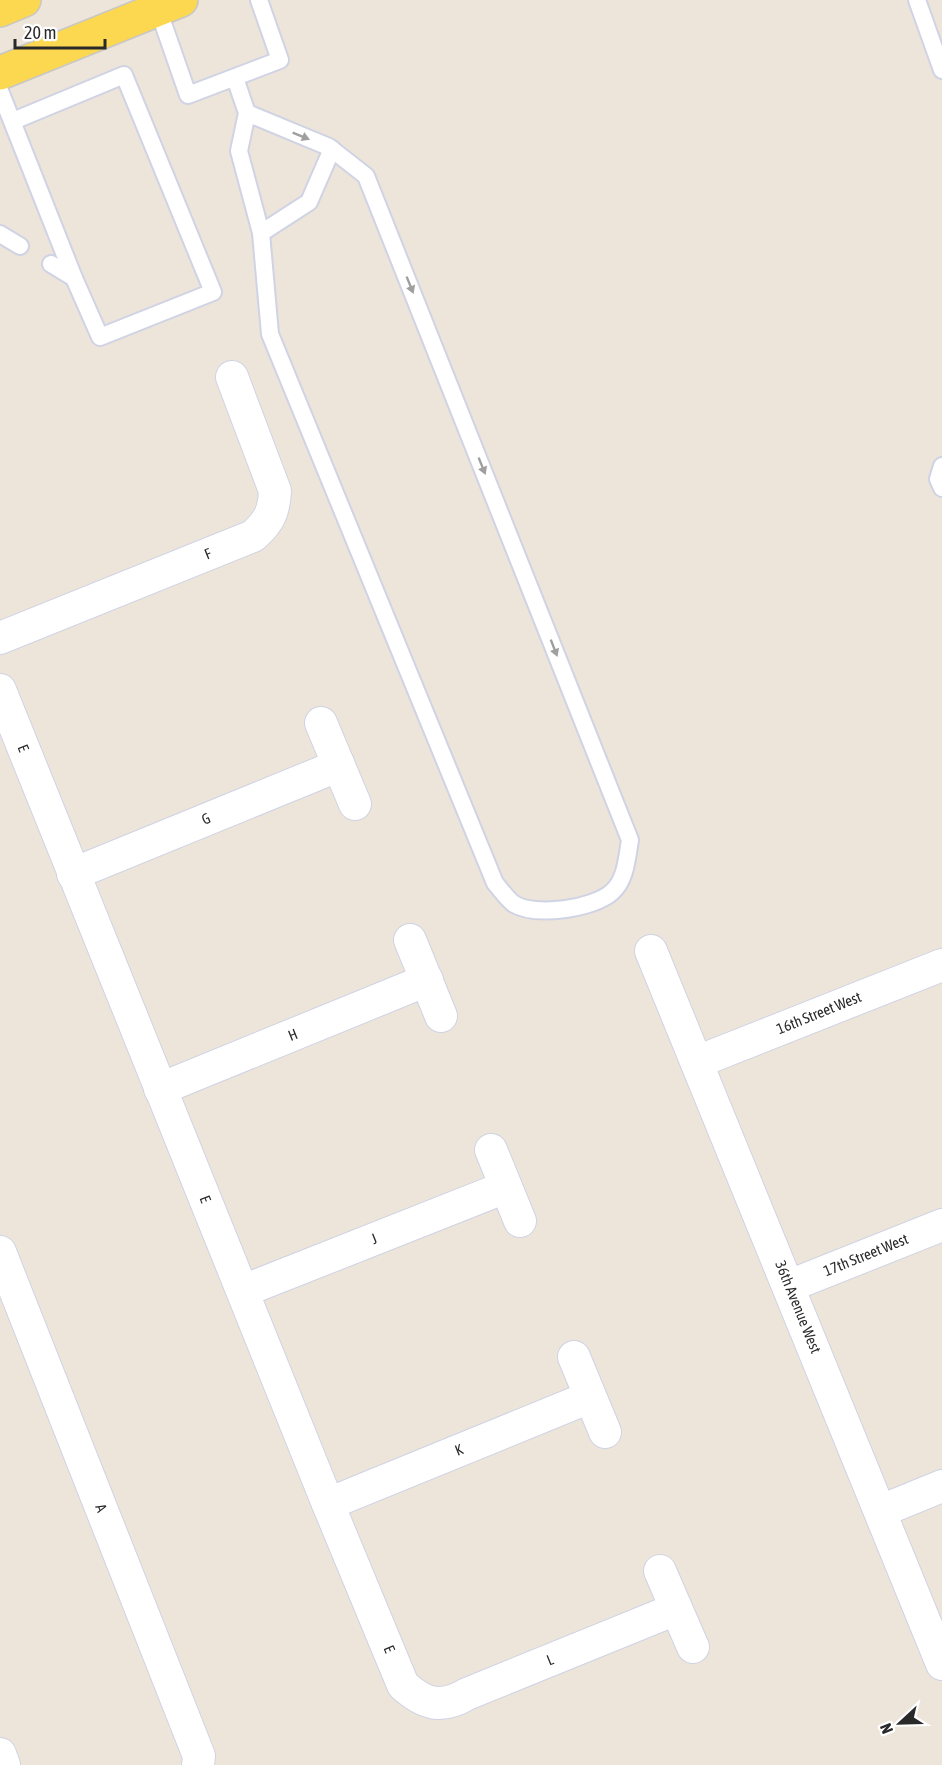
<svg xmlns="http://www.w3.org/2000/svg" width="942" height="1765" viewBox="0 0 942 1765" font-family="'Asap Condensed',sans-serif">
<style>
.lines{fill:none;stroke-linecap:round;stroke-linejoin:round}
.lane-casing{stroke:#cfd3e4;stroke-width:20}
.street-casing{stroke:#cfd3e4;stroke-width:34}
.primary-casing{stroke:#c7c7c7;stroke-width:36}
.lane{stroke:#fff;stroke-width:16}
.street{stroke:#fff;stroke-width:32}
.primary{stroke:#fcd850;stroke-width:33}
.oneway{fill:#9f9f9f}
.labels{text-anchor:middle;stroke-width:6;stroke-linejoin:round;paint-order:stroke}
.street-label{font-size:15px;fill:#292929;stroke:#fff}
</style>
<rect width="100%" height="100%" fill="#ede5da"/>
<g class="lines">
<g class="lane-casing">
<g id="lane">
<polyline points="917,0 942,70"/>
<polyline points="158,9 188,95 280,60 259,0"/>
<path d="M 235,78 L 247,113 L 239,151 L 261,233 L 270,334 L 495,883 C 501,890 507,899 514,904 C 536,917 593,909 612,892 C 626,880 627,857 630,840 L 366,176 L 329,147 L 247,113"/>
<polyline points="0,91 74,278 100,337 213,292 124,75 13,121"/>
<polyline points="261,233 309,202 332,149"/>
<polyline points="0,234 20,246"/>
<polyline points="51,264 74,278"/>
<polyline points="942,466 938,479 942,488"/>
</g>
</g>
<g class="street-casing">
<g id="street">
<path d="M 0,638 L 253,536 C 269,522 274,512 275,491 L 232,377"/>
<path d="M 0,690 L 328,1504 L 403,1685 C 425,1705 442,1709 467,1694 L 676,1609"/>
<polyline points="321,723 355,804"/>
<polyline points="73,874 330,769 338,763"/>
<polyline points="410,940 441,1016"/>
<polyline points="651,951 942,1664"/>
<polyline points="697,1062 942,965"/>
<polyline points="160,1089 427,980"/>
<polyline points="491,1150 520,1221"/>
<polyline points="0,1252 199,1756 198,1765"/>
<polyline points="789,1286 942,1225"/>
<polyline points="243,1291 506,1187"/>
<polyline points="574,1357 605,1432"/>
<polyline points="328,1504 590,1397"/>
<polyline points="881,1511 942,1486"/>
<polyline points="660,1571 693,1647"/>
<polyline points="0,1754 4,1765"/>
</g>
</g>
<g class="primary-casing">
<g id="primary">
<polyline points="0,10 24,0"/>
<polyline points="0,73 181,0"/>
</g>
</g>
<use href="#lane" class="lane"/>
<use href="#street" class="street"/>
<use href="#primary" class="primary"/>
</g>
<defs><path id="oneway-solid" d="M-6-.8H1V-3.2L6.5 0L1 3.2V.8H-6Z" transform="scale(1.5)"/></defs>
<g class="oneway">
<use href="#oneway-solid" transform="translate(301 136) rotate(22)"/>
<use href="#oneway-solid" transform="translate(410 285) rotate(68)"/>
<use href="#oneway-solid" transform="translate(482 466) rotate(68)"/>
<use href="#oneway-solid" transform="translate(554 648) rotate(69)"/>
</g>
<g class="labels">
<g class="street-label">
<text transform="translate(208 554) rotate(-22)" y="5">F</text>
<text transform="translate(23 748) rotate(68)" y="5">E</text>
<text transform="translate(206 819) rotate(-22)" y="5">G</text>
<text transform="translate(819 1013) rotate(-22)" y="5">16th Street West</text>
<text transform="translate(293 1035) rotate(-22)" y="5">H</text>
<text transform="translate(205 1199) rotate(68)" y="5">E</text>
<text transform="translate(374 1239) rotate(-22)" y="5">J</text>
<text transform="translate(866 1255) rotate(-22)" y="5">17th Street West</text>
<text transform="translate(798 1307) rotate(68)" y="5">36th Avenue West</text>
<text transform="translate(459 1450) rotate(-22)" y="5">K</text>
<text transform="translate(101 1508) rotate(68)" y="5">A</text>
<text transform="translate(389 1649) rotate(67)" y="5">E</text>
<text transform="translate(550 1660) rotate(-22)" y="5">L</text>
</g>
</g>
<g transform="translate(900 1723) rotate(248)" stroke="#ffffff" stroke-width="4.5" paint-order="stroke">
<path d="M0-4.5L10 22L0 15L-10 22Z" fill="#292929"/>
<text y="-9" font-size="16" font-weight="bold" text-anchor="middle" fill="#292929">N</text>
</g>
<path d="M15 39v9h90v-9" fill="none" stroke="#292929" stroke-width="3"/>
<text x="24" y="39" font-size="18" fill="#292929" stroke="#ffffff" stroke-width="4.5" paint-order="stroke">20 m</text>
</svg>
